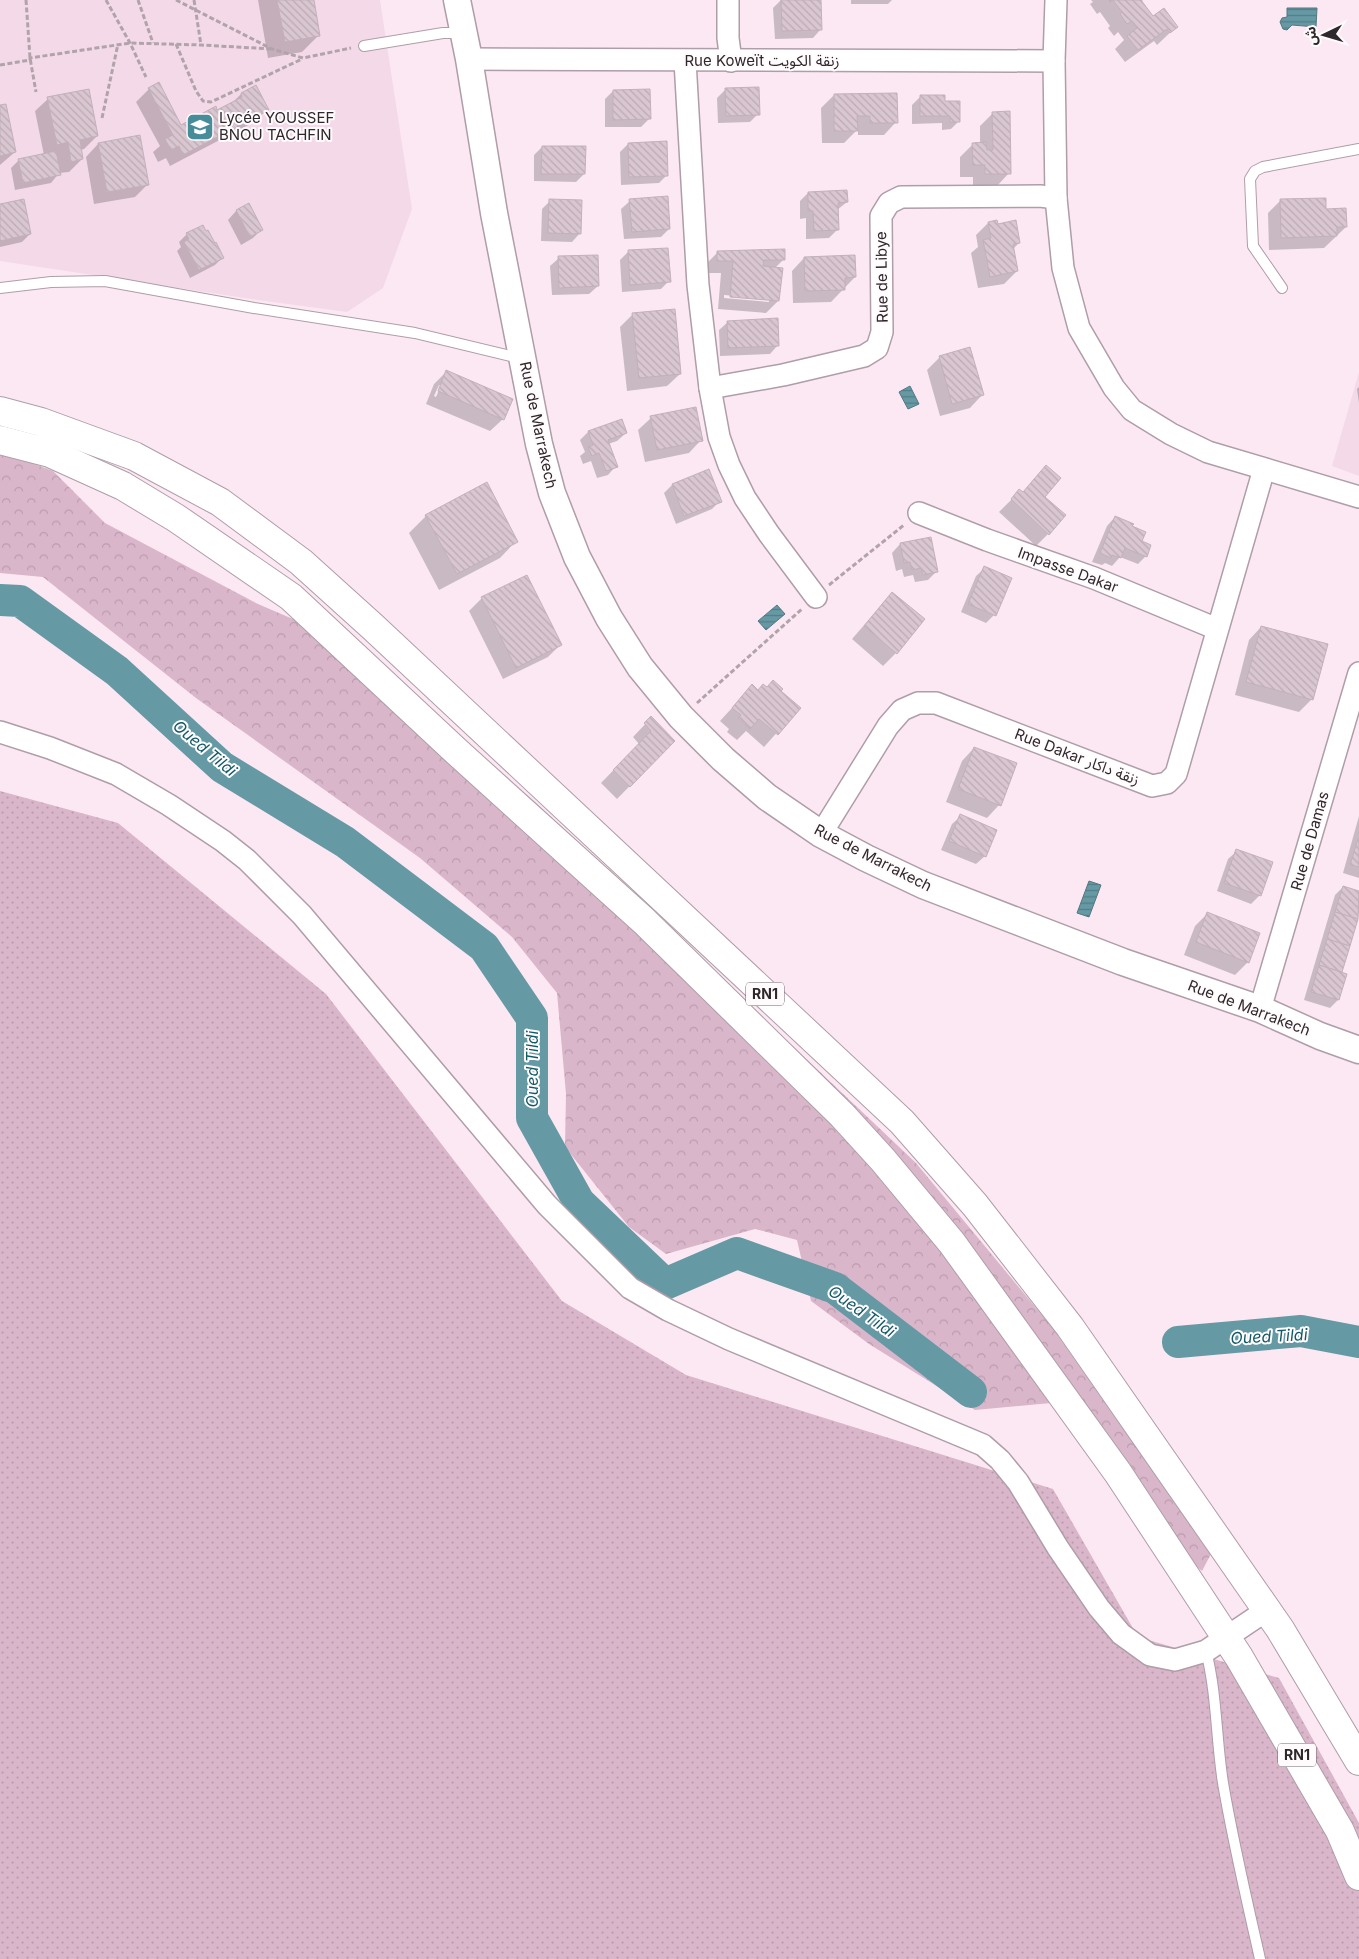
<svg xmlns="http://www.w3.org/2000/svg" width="1359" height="1959" viewBox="0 0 1359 1959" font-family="Inter,'Noto Sans Arabic',sans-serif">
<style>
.built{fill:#f4dae9}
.grass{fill:url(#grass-dots)}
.forest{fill:url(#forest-crowns)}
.water{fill:url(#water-rules);stroke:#547780}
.shadow{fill:#0003;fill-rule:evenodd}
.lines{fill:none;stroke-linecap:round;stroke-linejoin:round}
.river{stroke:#6599a4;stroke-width:32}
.building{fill:url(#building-back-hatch);stroke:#c2b0ba}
.service-casing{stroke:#af9da8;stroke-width:12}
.minor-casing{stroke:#af9da8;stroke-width:24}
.tertiary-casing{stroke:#af9da8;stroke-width:29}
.trunk-casing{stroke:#af9da8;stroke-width:30}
.path{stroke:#b2a3ab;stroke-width:3;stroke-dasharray:5 2.5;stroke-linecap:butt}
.service{stroke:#fff;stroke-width:10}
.minor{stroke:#fff;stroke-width:21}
.tertiary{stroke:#fff;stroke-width:26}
.trunk{stroke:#fff;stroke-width:28}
.labels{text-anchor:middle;stroke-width:4;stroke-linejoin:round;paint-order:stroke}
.shield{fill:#fffbfd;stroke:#6d676a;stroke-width:1}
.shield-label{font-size:14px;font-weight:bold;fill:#2e272b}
.street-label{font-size:15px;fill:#2e272b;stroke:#fffbfd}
.poi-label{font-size:15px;fill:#2e272b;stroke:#fffbfd;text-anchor:start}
.water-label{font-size:16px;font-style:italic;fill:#105a67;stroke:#fffbfd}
</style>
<defs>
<pattern id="grass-dots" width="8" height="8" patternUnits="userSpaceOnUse" patternTransform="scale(1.25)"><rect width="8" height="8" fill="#dab6cb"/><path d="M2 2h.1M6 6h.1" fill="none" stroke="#bb9cae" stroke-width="1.8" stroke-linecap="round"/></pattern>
<pattern id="forest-crowns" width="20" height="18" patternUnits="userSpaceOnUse" patternTransform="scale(1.25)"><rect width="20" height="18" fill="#dab6cb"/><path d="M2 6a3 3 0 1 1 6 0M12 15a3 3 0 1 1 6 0" fill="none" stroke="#bb9cae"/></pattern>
<pattern id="water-rules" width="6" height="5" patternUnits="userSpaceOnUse" patternTransform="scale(1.25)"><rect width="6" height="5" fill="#6599a4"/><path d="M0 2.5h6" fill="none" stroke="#547d86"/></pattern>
<pattern id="building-back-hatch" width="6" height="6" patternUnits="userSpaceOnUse" patternTransform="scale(1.25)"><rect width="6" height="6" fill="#d9c6d0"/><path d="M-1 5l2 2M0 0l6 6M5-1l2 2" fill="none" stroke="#bbaab3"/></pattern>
</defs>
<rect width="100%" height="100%" fill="#fce8f3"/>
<g class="built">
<polygon points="0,0 380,0 412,209 383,288 347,312 251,299 0,261"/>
<polygon points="1359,372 1359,476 1332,466"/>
</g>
<polygon class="grass" points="0,791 118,823 326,994 562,1301 686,1375 1053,1489 1138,1637 1279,1678 1359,1823 1359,1959 0,1959"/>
<polygon class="forest" points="0,451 53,471 105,523 258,604 351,644 534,801 916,1163 1051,1326 1211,1554 1202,1571 1186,1558 1051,1403 975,1410 869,1344 811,1301 797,1240 755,1229 666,1254 629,1227 565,1147 566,1094 557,993 512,937 420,858 196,698 43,577 0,573"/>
<g class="water">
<polygon points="1287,8 1317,8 1316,27 1292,25 1287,30 1283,29 1280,22 1282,18 1287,17"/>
<polygon points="910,386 919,404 908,409 899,392"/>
<polygon points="777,605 785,614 766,630 758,621"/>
<polygon points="1089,881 1101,885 1089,917 1077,913"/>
</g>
<g class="shadow">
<polygon points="258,0 312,0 319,35 302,52 268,58"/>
<polygon points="781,0 820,0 821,29 813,38 775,39 773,8"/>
<polygon points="851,0 892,0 888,4 851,4"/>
<polygon points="1091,0 1143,0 1141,2 1153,18 1176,27 1157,45 1154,41 1125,62 1115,49 1124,40 1118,32 1114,36 1108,28 1110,26 1100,12 1097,14 1090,4 1093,2"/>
<polygon points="255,87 267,109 254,122 170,166 166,158 158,162 153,152 160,146 136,102 149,89 180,126 231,104 241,94"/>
<polygon points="726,89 758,114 750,122 718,123 717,98"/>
<polygon points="613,91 649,119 641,127 605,127 605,99"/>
<polygon points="834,95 896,122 884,135 858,135 858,129 844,143 822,143 821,108"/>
<polygon points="920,97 959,121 951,129 942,130 942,123 912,124 912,105"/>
<polygon points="48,99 97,136 84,149 80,150 82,159 69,172 59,173 51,183 15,190 11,168 19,160 44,155 35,111"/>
<polygon points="0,106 15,152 0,165"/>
<polygon points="993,113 1009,173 997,186 973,187 973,177 960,177 960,157 973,144 980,144 980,126"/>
<polygon points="98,144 148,184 135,197 94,204 86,157"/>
<polygon points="628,144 667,175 659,183 621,185 620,152"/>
<polygon points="542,147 584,174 576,182 534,181 534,155"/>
<polygon points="808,193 847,202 837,210 837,230 829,238 806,239 806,218 800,219 800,201"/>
<polygon points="1281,200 1346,227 1324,248 1269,250 1268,213"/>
<polygon points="550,201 580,233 572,242 541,241 542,209"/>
<polygon points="630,201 669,229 661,237 624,239 621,209"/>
<polygon points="248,205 261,230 253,238 241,245 228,220 236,211"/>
<polygon points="0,206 30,234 22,242 0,247"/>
<polygon points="988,223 997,225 1019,243 1013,249 1017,271 1004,284 978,288 971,253 978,247 976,235"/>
<polygon points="187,234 223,257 215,265 190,278 177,251 181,247 179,242"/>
<polygon points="628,252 669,281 661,289 622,292 620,260"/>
<path d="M 718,252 L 784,259 L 774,269 L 778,301 L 766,313 L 718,309 L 721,273 L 705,273 L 705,265 ZM 724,295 L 769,299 L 769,302 L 724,298 Z"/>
<polygon points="559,258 598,286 589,294 552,295 550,266"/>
<polygon points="804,258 855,277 831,302 793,303 792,271"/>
<polygon points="633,314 680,374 667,386 627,391 620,327"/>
<polygon points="728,322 778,345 770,354 720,356 719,330"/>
<polygon points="940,357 982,395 970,408 940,416 927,370"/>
<path d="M 446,372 L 503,419 L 490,431 L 426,404 L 434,384 ZM 439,385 L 441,385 L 436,397 L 434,396 Z"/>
<polygon points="1359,387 1359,403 1357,389"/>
<polygon points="651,418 701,440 689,453 645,462 638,430"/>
<polygon points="588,432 626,433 617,441 608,444 616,466 608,475 597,478 591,461 583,464 580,456 585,452 580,440"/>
<polygon points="1046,467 1044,497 1048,534 1036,546 999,512 1020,491 1022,493"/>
<polygon points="672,485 720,501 712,509 676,524 664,493"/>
<polygon points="426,516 516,541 500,558 439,590 409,533"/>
<polygon points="1115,517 1131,527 1140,542 1146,556 1138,564 1120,557 1112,566 1105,563 1102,565 1092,562 1107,526"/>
<polygon points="900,544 936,572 928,580 915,582 913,575 904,577 902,569 896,571 892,553"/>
<polygon points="985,568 994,615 986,623 961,612 976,576"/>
<polygon points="892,593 896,653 883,666 852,639"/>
<polygon points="482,598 560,645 548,657 503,679 469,611"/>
<polygon points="1261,627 1312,699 1299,712 1235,695 1249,640"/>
<polygon points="752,686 758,691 767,689 779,691 799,708 764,747 746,731 737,740 727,732 729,729 720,721"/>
<polygon points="651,718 674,741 617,799 601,783 639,744 633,737"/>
<polygon points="974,748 999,805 987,818 946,802 962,761"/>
<polygon points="961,816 985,856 976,864 941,850 952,824"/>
<polygon points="1359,816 1359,878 1343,873"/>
<polygon points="1237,851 1260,895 1251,904 1217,891 1228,859"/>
<polygon points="1343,887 1359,892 1359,912 1341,973 1338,1000 1330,1008 1304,1000 1335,895"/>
<polygon points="1207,914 1248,962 1235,975 1184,955 1195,926"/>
</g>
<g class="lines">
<g class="river">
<polyline points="0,600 20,601 117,671 222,767 345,842 484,947 532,1018 532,1118 579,1202 665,1284 737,1253 835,1288 971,1392"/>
<polyline points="1178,1342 1301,1331 1359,1342"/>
</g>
</g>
<g class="building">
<polygon points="277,0 314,0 320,36 285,42"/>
<polygon points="781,0 821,0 822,30 782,31"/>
<polygon points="1109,0 1141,0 1153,16 1164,8 1178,27 1170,33 1167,29 1138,50 1127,36 1137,28 1132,21 1127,24 1120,14 1122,12 1113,0 1110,2"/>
<polygon points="159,82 181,125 216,106 217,110 242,97 241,93 256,85 269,110 183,155 179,146 171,150 165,139 173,135 148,88"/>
<polygon points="759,87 760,115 726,116 725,88"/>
<polygon points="89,89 98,136 80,140 83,159 71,162 68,142 57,145 47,97"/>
<polygon points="650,89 651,119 613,120 613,90"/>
<polygon points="897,93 898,123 870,123 870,116 857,116 858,131 834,131 834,94"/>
<polygon points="920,95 945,95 945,101 960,101 960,122 950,122 950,116 920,116"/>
<polygon points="6,104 16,152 0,156 0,105"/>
<polygon points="1010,111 1011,174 985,174 985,165 973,165 972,143 986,142 987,150 993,150 992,112"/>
<polygon points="140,135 149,185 107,192 98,143"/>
<polygon points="667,141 668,176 629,177 628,143"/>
<polygon points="542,146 586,146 585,174 541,174"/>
<polygon points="56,151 61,175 23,183 18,159"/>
<polygon points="847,190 848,202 838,203 839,230 814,231 813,211 808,211 808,192"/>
<polygon points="668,196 670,229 632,232 629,199"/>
<polygon points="1326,198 1326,209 1346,208 1347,227 1337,227 1337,236 1281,238 1280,199"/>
<polygon points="24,199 31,234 0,241 0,204"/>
<polygon points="549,199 582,200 581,234 548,233"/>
<polygon points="249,203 263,230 250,237 236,210"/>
<polygon points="997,220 998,224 1016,220 1020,243 1013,244 1018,271 990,277 983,240 991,238 988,222"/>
<polygon points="203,225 206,231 208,230 215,243 216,242 224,258 199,270 184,242 189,239 186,233"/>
<polygon points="668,248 671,282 630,285 628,250"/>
<polygon points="785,249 785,260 764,260 763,266 783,268 779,301 730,297 733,261 717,261 717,251"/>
<polygon points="598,255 599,286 559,288 558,256"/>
<polygon points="855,255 856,277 845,278 845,290 805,291 804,257"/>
<polygon points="675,309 681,374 639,378 632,313"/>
<polygon points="778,318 779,346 728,348 727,321"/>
<polygon points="970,347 984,395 952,404 939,356"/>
<polygon points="446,370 513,399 504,420 438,391"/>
<polygon points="696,407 703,441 657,450 650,416"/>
<polygon points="622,419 627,433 608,440 618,467 606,471 599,453 592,456 588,447 593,445 588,431"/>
<polygon points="1046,465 1061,478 1045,497 1066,515 1049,535 1011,499 1019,489 1023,492"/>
<polygon points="709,469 722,502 684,516 672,484"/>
<polygon points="487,482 518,542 457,574 425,515"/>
<polygon points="1115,516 1134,524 1132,526 1146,532 1142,541 1151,545 1147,557 1125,548 1121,558 1112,555 1111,558 1100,553"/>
<polygon points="931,537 938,572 923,575 921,568 912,570 910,562 904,563 900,543"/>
<polygon points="984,566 1012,578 996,616 968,604"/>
<polygon points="527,575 562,645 516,668 481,597"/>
<polygon points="892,592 925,619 897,654 864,626"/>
<polygon points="1261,626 1328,644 1313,700 1246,682"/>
<polygon points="773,680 783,689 781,691 801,708 778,735 759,719 750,729 738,718 741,715 732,708 752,684 758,690 763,684 767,687"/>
<polygon points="651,716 675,741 630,787 613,770 651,731 644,723"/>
<polygon points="974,747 1017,763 1001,806 958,789"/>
<polygon points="960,814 997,830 986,857 949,841"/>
<polygon points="1358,839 1359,839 1359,867 1350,865"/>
<polygon points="1236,849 1273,862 1261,896 1224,883"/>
<polygon points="1343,886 1359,891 1358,919 1335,912"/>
<polygon points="1207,912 1260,933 1249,963 1196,942"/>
<polygon points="1335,912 1358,919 1350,946 1327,939"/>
<polygon points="1327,939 1350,946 1342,972 1319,965"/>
<polygon points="1319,965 1347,974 1339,1000 1311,992"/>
</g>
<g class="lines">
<g class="service-casing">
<g id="service">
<polyline points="364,46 443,33 463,33"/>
<polyline points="0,288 51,282 105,281 254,308 415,333 519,358"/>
<polyline points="1282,288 1253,246 1250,179 1255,171 1263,167 1359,149"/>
<path d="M 1206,1651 C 1217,1694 1216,1739 1223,1783 C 1233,1842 1247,1901 1260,1959"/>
</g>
</g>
<g class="minor-casing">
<g id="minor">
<polyline points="728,0 728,38 731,61"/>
<polyline points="1056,0 1054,61 1056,198 1063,268 1079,328 1114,388 1132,410 1171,434 1208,452 1359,497"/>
<polyline points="469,59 1054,61"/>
<polyline points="685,61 698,285 710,388 719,437 729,465 745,498 769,534 816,597"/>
<polyline points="710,388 783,375 864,356 877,348 882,332 881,216 889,203 901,197 1040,196 1056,198"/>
<polyline points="919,513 987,540 1094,578 1217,629"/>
<polyline points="0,732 50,748 116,774 169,805 223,841 247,860 302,915 547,1205 630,1288 668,1310 729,1339 983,1445 1000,1460 1018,1482 1058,1548 1099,1608 1121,1634 1150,1655 1175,1660 1206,1651 1267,1610"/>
<polyline points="821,834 888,726 902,710 918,703 936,703 1152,786 1167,783 1176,774 1264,469"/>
<polyline points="1260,1009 1359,673"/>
</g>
</g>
<g class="tertiary-casing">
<polyline id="tertiary" points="457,0 469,59 494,213 539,444 552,493 577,557 609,618 640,667 681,717 723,759 767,797 821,834 866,858 923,885 1123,962 1260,1009 1320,1036 1359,1050"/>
</g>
<g class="trunk-casing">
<g id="trunk">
<polyline points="0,411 41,422 134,456 220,502 301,562 373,627 902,1122 975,1205 1070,1327 1280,1629 1359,1761"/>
<polyline points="0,440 50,453 123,486 176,518 291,597 456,751 644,921 842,1115 883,1160 952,1243 1118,1473 1239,1657 1340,1831 1359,1876"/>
</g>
</g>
<g class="path">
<polyline points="26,0 30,58 36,92"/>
<polyline points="106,0 130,43 146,77"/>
<polyline points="138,0 153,43"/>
<polyline points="176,0 272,49 303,58 351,48"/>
<polyline points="194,0 201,45"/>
<polyline points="176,44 196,91 203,101 211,102 302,59"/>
<polyline points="0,65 30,60 30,58 130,43 201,45 272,49"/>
<polyline points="102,118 118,44"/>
<polyline points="829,585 904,525"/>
<polyline points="697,703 802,609"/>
</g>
<use href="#service" class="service"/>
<use href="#minor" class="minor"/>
<use href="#tertiary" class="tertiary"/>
<use href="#trunk" class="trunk"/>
</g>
<defs>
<g id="school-square" transform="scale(1.4375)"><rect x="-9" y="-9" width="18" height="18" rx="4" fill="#478c99" stroke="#fffbfd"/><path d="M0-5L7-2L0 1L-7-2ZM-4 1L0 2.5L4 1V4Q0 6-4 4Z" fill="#fff"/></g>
</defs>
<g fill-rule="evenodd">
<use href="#school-square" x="200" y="127"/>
</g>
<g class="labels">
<g class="shield">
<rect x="746" y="982.5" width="38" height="23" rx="4"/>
<rect x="1278" y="1743.5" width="38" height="23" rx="4"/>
</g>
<g class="shield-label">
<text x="765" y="999">RN1</text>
<text x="1297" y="1760">RN1</text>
</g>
<g class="street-label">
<text x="762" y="66">Rue Koweït زنقة الكويت</text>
<text transform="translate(882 277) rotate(-91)" y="5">Rue de Libye</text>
<text transform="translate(538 425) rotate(78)" y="5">Rue de Marrakech</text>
<text transform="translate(1068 570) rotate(20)" y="5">Impasse Dakar</text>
<text transform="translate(1077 757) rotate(21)" y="5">Rue Dakar زنقة داكار</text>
<text transform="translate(1310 841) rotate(-74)" y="5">Rue de Damas</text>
<text transform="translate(873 858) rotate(27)" y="5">Rue de Marrakech</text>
<text transform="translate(1249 1008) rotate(21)" y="5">Rue de Marrakech</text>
</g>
<g class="poi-label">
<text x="219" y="123">Lycée YOUSSEF<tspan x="219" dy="17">BNOU TACHFIN</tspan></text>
</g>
<g class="water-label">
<text transform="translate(205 748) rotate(40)" y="6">Oued Tildi</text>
<text transform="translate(532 1069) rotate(-90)" y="6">Oued Tildi</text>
<text transform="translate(862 1311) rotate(35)" y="6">Oued Tildi</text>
<text transform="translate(1269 1336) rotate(-3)" y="6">Oued Tildi</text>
</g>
</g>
<g transform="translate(1324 35) rotate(265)" stroke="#fffbfd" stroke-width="4" paint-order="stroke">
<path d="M0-4L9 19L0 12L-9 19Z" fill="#2e272b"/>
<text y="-8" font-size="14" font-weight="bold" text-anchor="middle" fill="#2e272b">ش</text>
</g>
</svg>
